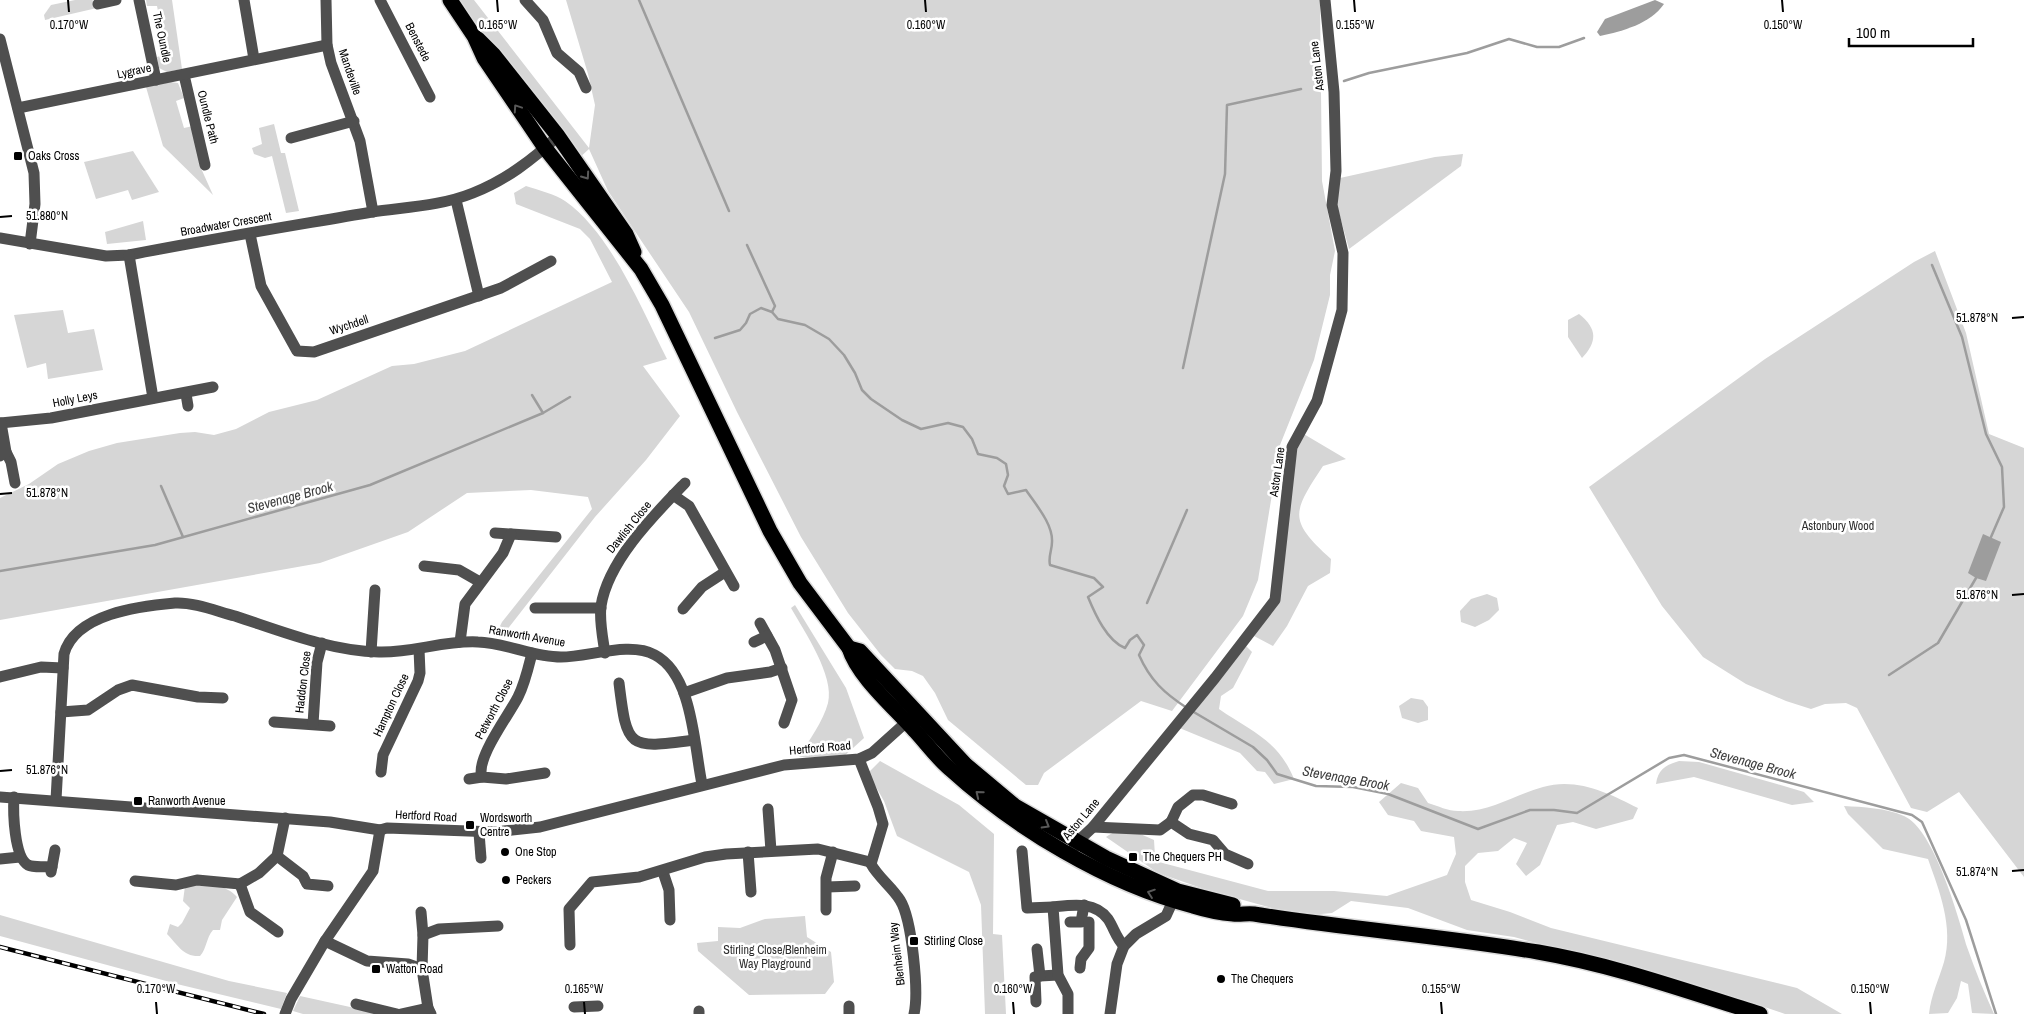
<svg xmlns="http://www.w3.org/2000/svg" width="2024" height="1014" viewBox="0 0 2024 1014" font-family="'Archivo Narrow',sans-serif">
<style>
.green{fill:#d6d6d6}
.water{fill:#9d9d9d}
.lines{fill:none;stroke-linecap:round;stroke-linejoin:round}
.stream{stroke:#9d9d9d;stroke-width:2.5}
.highway-casing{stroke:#dbdbdb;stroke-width:18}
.minor{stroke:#4f4f4f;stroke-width:11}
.highway{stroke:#000;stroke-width:15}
.rail-casing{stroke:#000;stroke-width:4.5}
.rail{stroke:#fff;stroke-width:2.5;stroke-dasharray:8;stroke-linecap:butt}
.oneway{stroke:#595959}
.ticks{fill:none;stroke:#000;stroke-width:2}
.poi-dot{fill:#000;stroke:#fff;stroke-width:2}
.labels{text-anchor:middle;stroke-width:5;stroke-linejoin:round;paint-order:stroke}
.street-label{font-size:12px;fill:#000;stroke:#fff}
.poi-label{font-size:12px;fill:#000;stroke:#fff;text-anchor:start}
.park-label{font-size:12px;fill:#2d2d2d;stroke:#fff}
.water-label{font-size:14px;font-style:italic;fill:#3e3e3e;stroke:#fff}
.ticks-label{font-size:12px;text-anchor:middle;fill:#000;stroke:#fff;stroke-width:5;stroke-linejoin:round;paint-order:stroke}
</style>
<rect width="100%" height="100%" fill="#fff"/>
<g class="green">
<polygon points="75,0 92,0 98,4 97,8 45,20 44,15 51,5"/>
<polygon points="146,0 172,0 182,69 167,72 159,68 157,57 167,54 157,6 147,6"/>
<polygon points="457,0 474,0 589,148 595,105 588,74 566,0 1320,0 1322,181 1335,251 1330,275 1330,295 1314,360 1280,445 1258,580 1243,616 1172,711 1141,701 1044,773 1038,785 1026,785 948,720 935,693 923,676 912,671 895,669 881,655 848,613 801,537 737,412 689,312 608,191 589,149 578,159"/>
<polygon points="170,82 178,83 184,98 176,101 184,128 193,126 200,166 213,195 163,146 146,87"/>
<polygon points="274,124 281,153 285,153 299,211 286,213 272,156 265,158 254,154 252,148 262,144 259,128"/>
<polygon points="133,151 159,192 132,200 128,190 96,199 84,162"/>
<polygon points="1463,154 1461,166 1349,249 1336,202 1340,178 1435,157"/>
<path d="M 526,186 C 538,190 555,194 565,201 C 611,233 642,310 667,359 L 643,366 L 680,416 L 646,460 L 595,517 L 503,635 L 497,632 L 502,622 L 592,509 L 588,497 L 531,490 L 467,493 L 408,532 L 320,563 L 0,620 L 0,498 L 29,484 L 58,464 L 89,451 L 117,443 L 180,433 L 195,432 L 214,435 L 236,429 L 269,412 L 317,400 L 392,366 L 414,364 L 465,351 L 612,282 L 590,239 L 580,229 L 516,204 L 514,193 Z"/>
<polygon points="143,221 146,240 107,244 105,232"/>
<polygon points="1935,251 1966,333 1989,434 2024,448 2024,877 1959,792 1927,812 1911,808 1857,708 1846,703 1825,704 1811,709 1786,701 1746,684 1703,657 1662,606 1589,487 1765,359 1914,262"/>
<polygon points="63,310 68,333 94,329 103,370 48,379 46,363 27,368 14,315"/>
<path d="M 1579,314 C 1598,329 1597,342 1582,358 L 1568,337 L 1568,320 Z"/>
<path d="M 1302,433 L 1346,459 L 1323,466 C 1292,513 1288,520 1331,559 L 1330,573 L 1308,586 L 1287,626 L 1273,646 L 1254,636 L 1277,601 L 1295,446 Z"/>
<polygon points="1487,594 1497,598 1499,610 1489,620 1475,627 1461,622 1460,611 1471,599"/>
<path d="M 795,605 L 846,688 L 864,738 L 842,758 L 799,757 C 809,740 823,722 828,703 C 835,676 804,631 791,608 Z"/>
<path d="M 1244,644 L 1252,652 L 1233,688 L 1221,696 L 1219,709 C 1252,732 1278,740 1294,779 L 1274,784 L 1265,772 L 1257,771 L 1240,753 L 1177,727 Z"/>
<polygon points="1411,698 1423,700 1428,707 1428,720 1418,723 1402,718 1399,706"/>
<polygon points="880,761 959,805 994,834 993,934 1002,935 1006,1014 985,1014 981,905 969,872 897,836 884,801 868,773"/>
<path d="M 1679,761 L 1699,762 L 1777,784 L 1804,792 L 1814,802 L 1792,805 L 1694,777 L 1656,784 C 1658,769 1666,765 1679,761 Z"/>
<path d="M 1401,783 L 1418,788 L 1428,803 C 1438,806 1448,811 1458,811 C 1489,813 1514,795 1543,787 C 1576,777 1609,793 1638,808 L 1633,819 L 1596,829 L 1573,822 L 1557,825 L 1540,865 L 1526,876 L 1516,864 L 1527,843 L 1514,838 L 1498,851 L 1478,853 L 1465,866 L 1465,882 L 1471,900 L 1510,912 L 1551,928 L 1797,988 L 1842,1014 L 1785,1014 L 1747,1001 L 1514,937 L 1467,930 L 1408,908 L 1351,901 L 1332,913 L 1301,916 L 1207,890 L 1158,873 L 1106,837 C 1125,824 1134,832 1154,840 L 1155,856 L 1159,862 L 1268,891 L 1334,891 L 1387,896 L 1447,875 L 1456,854 L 1454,837 L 1421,831 L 1414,821 L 1388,815 L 1379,802 Z"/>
<path d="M 1844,806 C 1863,807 1886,808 1904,816 C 1934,829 1958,916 1967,947 C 1975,970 1984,992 1994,1014 L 1972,1013 L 1968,984 L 1961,981 L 1957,998 L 1948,1013 L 1929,1014 C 1931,995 1939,979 1944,962 C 1954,927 1939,890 1928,859 L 1883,849 L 1848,814 Z"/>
<path d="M 193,884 C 209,885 226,884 237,897 L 222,920 L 220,930 L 213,930 C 206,938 207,948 200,956 C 183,957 178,945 167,934 L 170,924 L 178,927 L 182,923 L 190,908 L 183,901 L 185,886 Z"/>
<polygon points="0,915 229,981 287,993 281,1009 181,985 0,936"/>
<polygon points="805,916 807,937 831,952 834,982 825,994 749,995 698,951 697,943 718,941 718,927 740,928 765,919"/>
<polygon points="300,996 382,1014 303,1014 293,1011"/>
</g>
<g class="water">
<path d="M 1655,0 L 1664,4 C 1650,24 1623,31 1600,36 L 1597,32 L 1605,19 Z"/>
<polygon points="1983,534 2001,542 1986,581 1976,578 1968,573"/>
</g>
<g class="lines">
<g class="stream">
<polyline points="639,0 729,211"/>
<polyline points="1344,81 1369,73 1467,53 1509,39 1537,47 1559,47 1584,38"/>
<polyline points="747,245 775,306 772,312"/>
<polyline points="1932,265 1962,337 1986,434 2002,467 2004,507 1991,537"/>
<path d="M 715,338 L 740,330 L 746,323 L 750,314 L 761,308 L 772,312 L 778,319 L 805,325 L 829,339 L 844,355 L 855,373 L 862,390 L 871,399 L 902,420 L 921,429 L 948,423 L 963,427 L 972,439 L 978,454 L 997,458 L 1006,464 L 1008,475 L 1004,486 L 1008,494 L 1026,490 C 1036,505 1053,524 1052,542 C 1052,551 1048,556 1050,565 L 1094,578 L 1103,587 L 1088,597 C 1095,614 1107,641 1125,648 L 1130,640 L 1137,635 L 1144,645 L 1139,655 C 1150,680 1164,693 1187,708"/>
<polyline points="1183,368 1225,174 1227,105 1301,89"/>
<polyline points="532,395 543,413"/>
<polyline points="161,486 183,537"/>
<polyline points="0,571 155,545 370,485 543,413 570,397"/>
<polyline points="1147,603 1187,510"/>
<polyline points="1889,675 1938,643 1976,578"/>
<polyline points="1192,711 1253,747 1267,760 1277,774 1316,786 1353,787 1388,794 1478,829 1530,810 1554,810 1577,813 1669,758 1684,755 1912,815 1922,822 1966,920 1996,1014"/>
</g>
<g class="highway-casing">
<g id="highway">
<path d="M 450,0 L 474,36 L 484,58 L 545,148 L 641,269 L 662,305 L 770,531 L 800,583 L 849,648 C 858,677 895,708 915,731 C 927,744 937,758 950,769 C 1015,828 1107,884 1193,906 C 1206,910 1220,913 1233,914 C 1240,915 1247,913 1254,914 C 1348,929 1443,936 1538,952 C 1614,965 1686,991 1760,1014"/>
<polyline points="478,39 493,54 558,136 626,234 634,252"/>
<polyline points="849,648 860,651 966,765 1015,806 1106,858 1178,891 1233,905"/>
</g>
</g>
<g class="minor">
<polyline points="139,0 156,80"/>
<polyline points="244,0 254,59"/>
<polyline points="326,0 327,45 331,63 360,141 373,212"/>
<polyline points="380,0 430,97"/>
<polyline points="525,0 543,20 557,53 579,72 586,88"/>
<polyline points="98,4 116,0"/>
<polyline points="0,39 34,173 35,204 30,244"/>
<polyline points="184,75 205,165"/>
<polyline points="18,108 327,45"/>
<polyline points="291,138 354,121"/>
<polyline points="456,200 479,296"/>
<polyline points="250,234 261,286 297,351 314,352 501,288 551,261"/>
<path d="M 0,238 L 106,256 L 129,255 C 210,239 291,226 372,212 C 406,207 441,206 473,193 C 506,180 532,160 558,136"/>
<polyline points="129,255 153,398"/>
<polyline points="186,394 188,406"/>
<polyline points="0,423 51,418 213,387"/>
<polyline points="6,452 11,462 15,483"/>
<polyline points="0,456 6,452 1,423"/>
<polyline points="673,495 689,506 734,586"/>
<polyline points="495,533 556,537"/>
<polyline points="424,566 459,570 480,582"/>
<polyline points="535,608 601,608"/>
<polyline points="683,609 702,587 725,572"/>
<polyline points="760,623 775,650 792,700 784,723"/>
<polyline points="460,642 465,604 503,553 511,534"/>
<polyline points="754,642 767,636"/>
<polyline points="371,652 375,590"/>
<path d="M 532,653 C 528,669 525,683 518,697 C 509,715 475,759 482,777 L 506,779 L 545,773"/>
<path d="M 605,653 C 603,639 599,621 601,606 C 608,561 653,516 685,483"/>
<polyline points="0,677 41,667 63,668"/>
<path d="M 619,683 C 627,749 628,749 694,740"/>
<polyline points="684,693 727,678 770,672 782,668"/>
<polyline points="61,712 88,710 118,690 132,685 198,697 223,698"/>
<polyline points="274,722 330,726"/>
<polyline points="313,724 317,662 322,643"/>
<path d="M 859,759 L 878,807 L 883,824 L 871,864 C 878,877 892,887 900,900 C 912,919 919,992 914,1014"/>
<polyline points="381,772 383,755 418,681 420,673 419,649"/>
<polyline points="469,779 482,777"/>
<polyline points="0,797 330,822 380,830 387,828 495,832 540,827 784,765 859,759 872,753 912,717"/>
<path d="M 14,797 C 13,812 14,857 28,865 C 34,868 45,866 52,867"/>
<path d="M 56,800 L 64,654 C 75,614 139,606 175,603 C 194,602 216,611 235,616 C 281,631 330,651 379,652 C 413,653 445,640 478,642 C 507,643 533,657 561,657 C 589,657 630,641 655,655 C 693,675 694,746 702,784"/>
<polyline points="768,809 771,851"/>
<polyline points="1171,822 1178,807 1193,795 1203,795 1232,804"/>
<polyline points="1093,827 1160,830 1171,822 1189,834 1213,840 1225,854 1248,864"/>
<polyline points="479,833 481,858"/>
<polyline points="1022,851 1027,908 1053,907"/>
<polyline points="748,852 751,892"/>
<polyline points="1070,855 1077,842 1093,827 1215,678 1275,600 1292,447 1317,401 1342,310 1343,253 1332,205 1336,171 1334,92 1325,0"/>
<polyline points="277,856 303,876 307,884 328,886"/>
<polyline points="0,859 20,857"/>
<polyline points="51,872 55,850"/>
<polyline points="663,872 669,890 670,920"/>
<polyline points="135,881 176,885 197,880 240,884 259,873 277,856 285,818"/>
<polyline points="240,884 250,912 278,932"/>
<polyline points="827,887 855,886"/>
<polyline points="826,910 826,878 833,852"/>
<polyline points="421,912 423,935 422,969"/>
<polyline points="1070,922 1081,922 1084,905"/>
<polyline points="423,935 439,929 498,926"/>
<polyline points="325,941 367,961 408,964 422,969 428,1008 431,1014"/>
<polyline points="570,945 569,909 592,882 639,877 705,857 726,854 818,849 870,862"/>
<polyline points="1037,949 1040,976 1058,975"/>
<polyline points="1080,968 1081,959 1089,948 1089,922"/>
<polyline points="1036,1002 1035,977 1040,976"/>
<polyline points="356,1004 397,1014"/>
<polyline points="849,1006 849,1014"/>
<polyline points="574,1007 598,1006"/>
<polyline points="699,1011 699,1014"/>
<polyline points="285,1014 291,999 325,941 373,871 380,830"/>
<polyline points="401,1014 428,1008"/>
<path d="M 1068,1014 L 1068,994 L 1058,975 L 1053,907 C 1072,905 1095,901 1108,919 C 1114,928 1116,938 1124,946"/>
<polyline points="1110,1014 1117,964 1124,946 1136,934 1166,916 1176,894"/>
</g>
<use href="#highway" class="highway"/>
<g class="rail-casing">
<polyline id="rail" points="0,947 264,1014"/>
</g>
<use href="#rail" class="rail"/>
</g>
<defs><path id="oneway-chevron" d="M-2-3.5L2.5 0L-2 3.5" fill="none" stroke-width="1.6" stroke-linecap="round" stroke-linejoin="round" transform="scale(1.25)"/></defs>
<g class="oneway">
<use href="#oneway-chevron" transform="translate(517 108) rotate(-124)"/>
<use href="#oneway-chevron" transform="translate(586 176) rotate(55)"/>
<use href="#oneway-chevron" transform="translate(979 794) rotate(-141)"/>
<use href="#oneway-chevron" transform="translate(1046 825) rotate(30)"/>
<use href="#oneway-chevron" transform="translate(1151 893) rotate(-161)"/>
</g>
<path class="ticks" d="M 68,0 L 69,12M 497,0 L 498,12M 925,0 L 926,12M 1354,0 L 1355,12M 1782,0 L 1783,12M 0,217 L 12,216M 2012,318 L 2024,317M 0,494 L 12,493M 2012,595 L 2024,594M 0,771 L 12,770M 2012,871 L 2024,870M 156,1002 L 157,1014M 584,1002 L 585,1014M 1013,1002 L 1014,1014M 1441,1002 L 1442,1014M 1870,1002 L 1871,1014"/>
<g class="poi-dot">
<rect x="13" y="151" width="10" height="10" rx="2.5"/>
<rect x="133" y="796" width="10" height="10" rx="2.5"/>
<rect x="465" y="820" width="10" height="10" rx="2.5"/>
<circle cx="505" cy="852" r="5"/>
<rect x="1128" y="852" width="10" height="10" rx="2.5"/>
<circle cx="506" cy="880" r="5"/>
<rect x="909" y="936" width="10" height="10" rx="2.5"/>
<rect x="371" y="964" width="10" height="10" rx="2.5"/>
<circle cx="1221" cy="979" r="5"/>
</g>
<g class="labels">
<g class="street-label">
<text transform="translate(162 37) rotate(78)" y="4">The Oundle</text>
<text transform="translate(418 42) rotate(63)" y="4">Benstede</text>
<text transform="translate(1317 66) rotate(-97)" y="4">Aston Lane</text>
<text transform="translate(134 71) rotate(-12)" y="4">Lygrave</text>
<text transform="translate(350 72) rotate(71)" y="4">Mandeville</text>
<text transform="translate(208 117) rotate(76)" y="4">Oundle Path</text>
<text transform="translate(226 224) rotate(-10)" y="4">Broadwater Crescent</text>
<text transform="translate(349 325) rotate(-18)" y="4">Wychdell</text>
<text transform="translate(75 399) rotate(-11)" y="4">Holly Leys</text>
<text transform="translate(1277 472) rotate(-82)" y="4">Aston Lane</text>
<text transform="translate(629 527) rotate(-51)" y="4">Dawlish Close</text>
<text transform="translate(527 636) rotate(10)" y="4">Ranworth Avenue</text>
<text transform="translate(303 682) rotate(-83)" y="4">Haddon Close</text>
<text transform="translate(391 705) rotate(-65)" y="4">Hampton Close</text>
<text transform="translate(494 709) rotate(-62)" y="4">Petworth Close</text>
<text transform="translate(820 748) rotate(-5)" y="4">Hertford Road</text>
<text transform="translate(426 816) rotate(3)" y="4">Hertford Road</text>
<text transform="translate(1081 819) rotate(-50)" y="4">Aston Lane</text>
<text transform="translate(897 954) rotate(-97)" y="4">Blenheim Way</text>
</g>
<g class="poi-label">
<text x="28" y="160">Oaks Cross</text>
<text x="148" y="805">Ranworth Avenue</text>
<text x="480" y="822">Wordsworth<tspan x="480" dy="14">Centre</tspan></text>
<text x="515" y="856">One Stop</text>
<text x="1143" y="861">The Chequers PH</text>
<text x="516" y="884">Peckers</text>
<text x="924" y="945">Stirling Close</text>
<text x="386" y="973">Watton Road</text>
<text x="1231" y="983">The Chequers</text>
</g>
<g class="park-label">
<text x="1838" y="530">Astonbury Wood</text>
<text x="775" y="954">Stirling Close/Blenheim<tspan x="775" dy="14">Way Playground</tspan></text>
</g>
<g class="water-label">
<text transform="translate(290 497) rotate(-15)" y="5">Stevenage Brook</text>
<text transform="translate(1753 763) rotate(15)" y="5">Stevenage Brook</text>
<text transform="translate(1346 778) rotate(10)" y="5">Stevenage Brook</text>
</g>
</g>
<g class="ticks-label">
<text x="69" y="29">0.170°W</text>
<text x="498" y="29">0.165°W</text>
<text x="926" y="29">0.160°W</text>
<text x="1355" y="29">0.155°W</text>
<text x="1783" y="29">0.150°W</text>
<text x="47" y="220">51.880°N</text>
<text x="1977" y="322">51.878°N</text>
<text x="47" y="497">51.878°N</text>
<text x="1977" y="599">51.876°N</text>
<text x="47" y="774">51.876°N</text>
<text x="1977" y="876">51.874°N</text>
<text x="156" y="993">0.170°W</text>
<text x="584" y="993">0.165°W</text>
<text x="1013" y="993">0.160°W</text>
<text x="1441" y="993">0.155°W</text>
<text x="1870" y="993">0.150°W</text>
</g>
<path d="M1849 38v8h124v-8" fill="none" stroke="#000000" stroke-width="2.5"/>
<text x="1856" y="38" font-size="15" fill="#000000" stroke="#ffffff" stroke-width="4" paint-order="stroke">100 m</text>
</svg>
